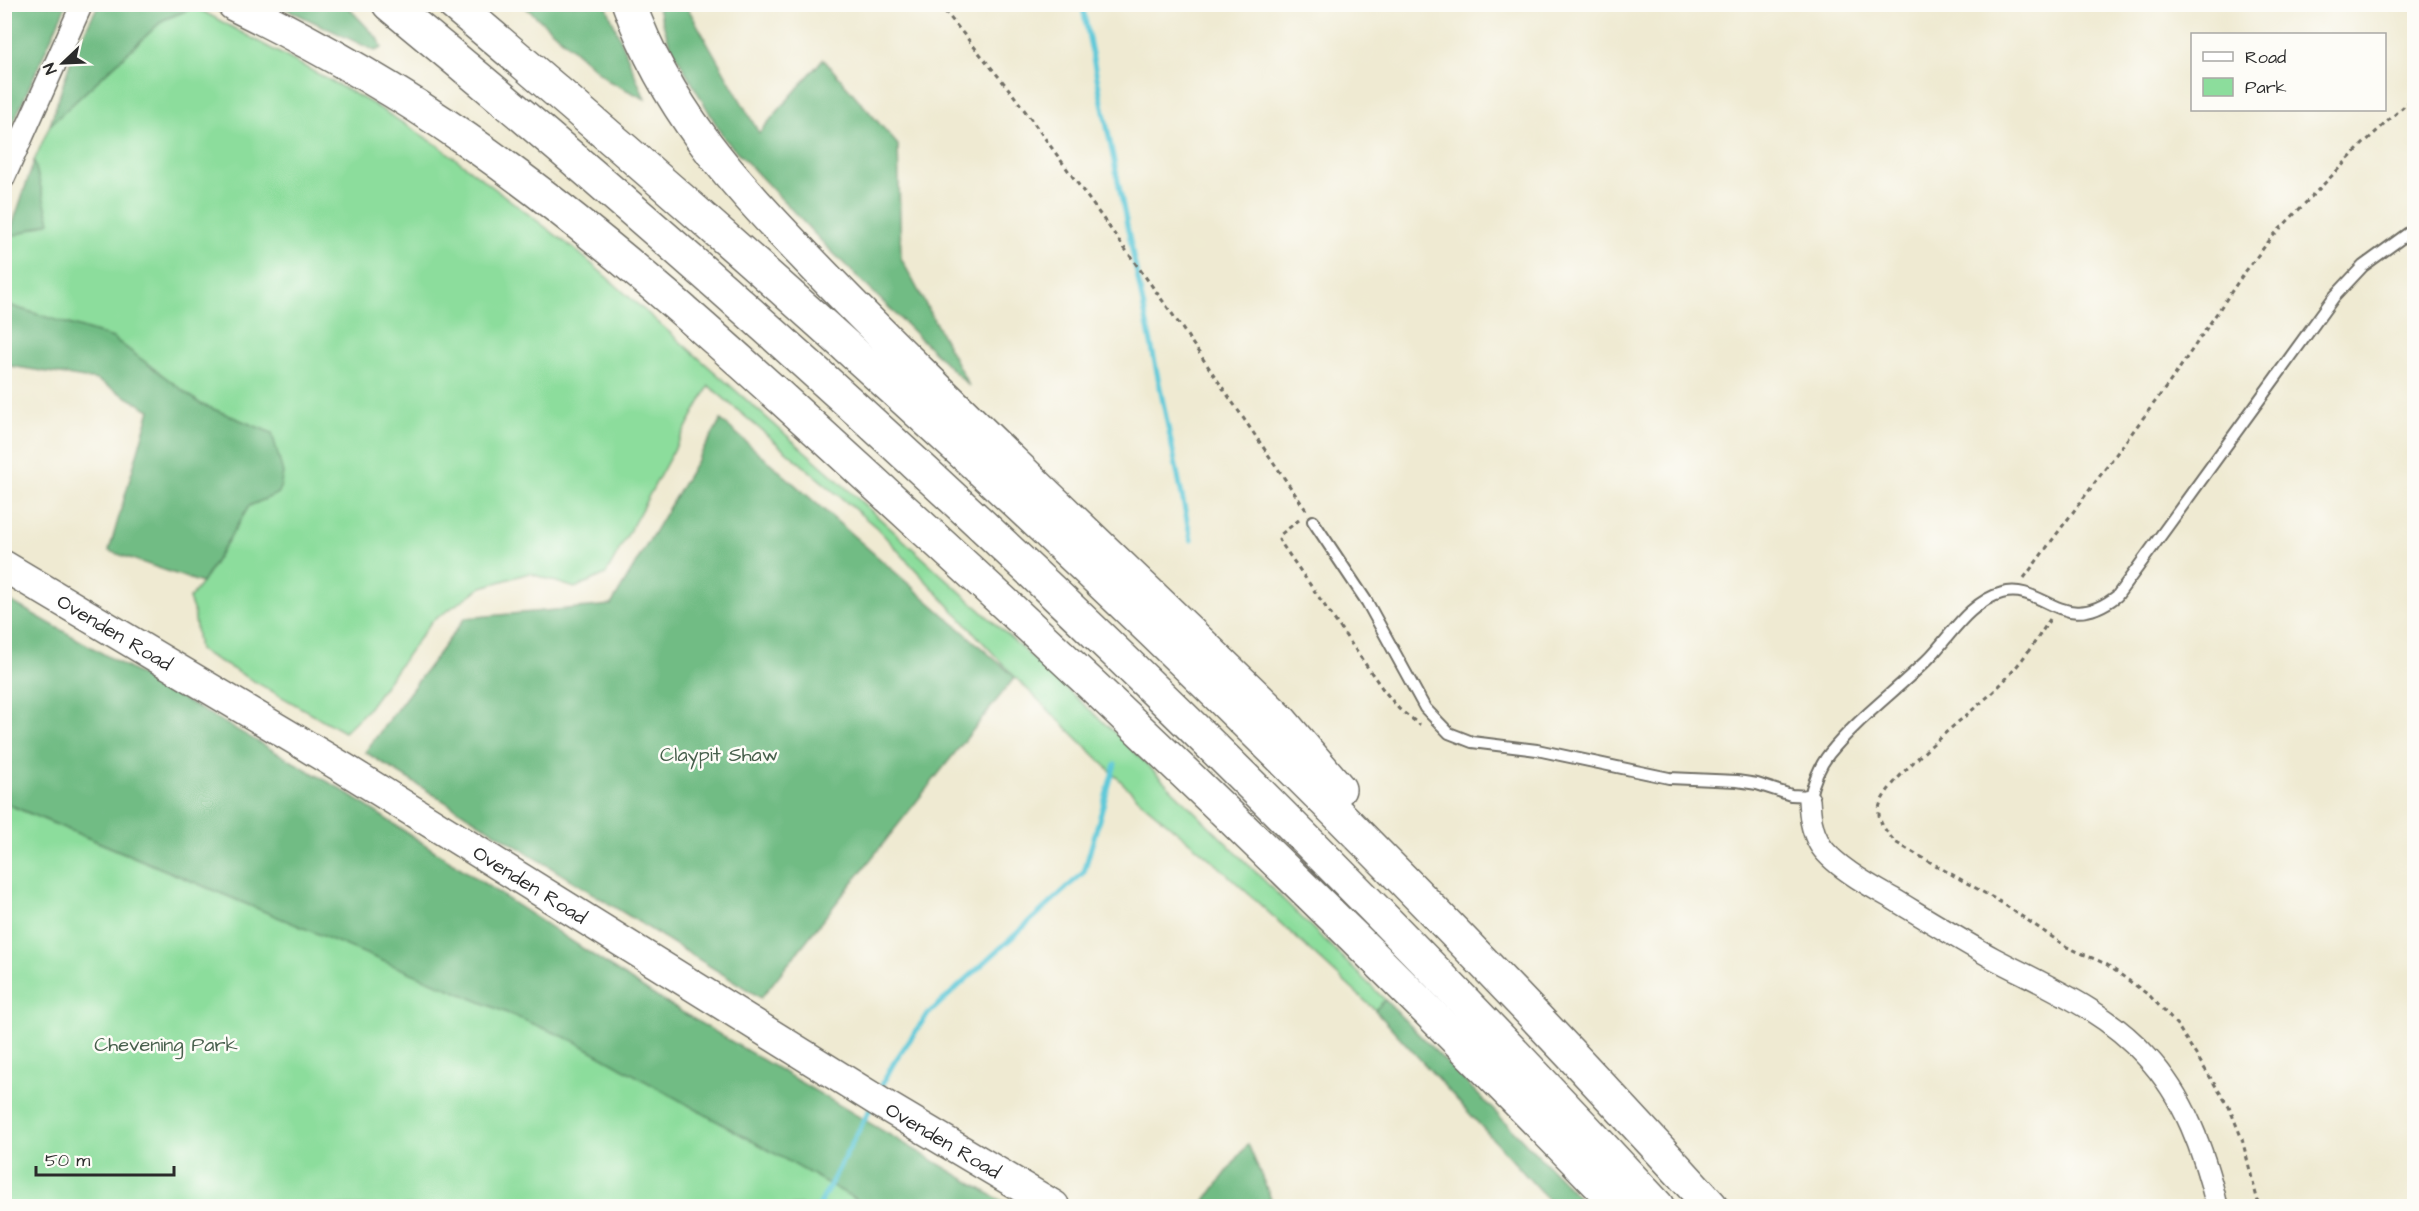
<svg xmlns="http://www.w3.org/2000/svg" width="2419" height="1211" viewBox="0 0 2419 1211" font-family="'Architects Daughter',sans-serif">
<style>
.green{fill:#8cdd9c;stroke:#5c8464;stroke-width:1.5}
.forest{fill:#71bc84;stroke:#4e7458;stroke-width:1.5}
.lines{fill:none;stroke-linecap:round;stroke-linejoin:round}
.stream{stroke:#5ec9d9;stroke-width:5}
.lane-casing{stroke:#706e65;stroke-width:14}
.street-casing{stroke:#706e65;stroke-width:24}
.secondary-casing{stroke:#706e65;stroke-width:33}
.highway-casing{stroke:#706e65;stroke-width:36}
.path{stroke:#706e65;stroke-width:3;stroke-dasharray:4.5 4.5;stroke-linecap:butt}
.lane{stroke:#fff;stroke-width:10}
.street{stroke:#fff;stroke-width:21}
.secondary{stroke:#fff;stroke-width:30}
.highway{stroke:#fff;stroke-width:33}
.labels{text-anchor:middle;stroke-width:5;stroke-linejoin:round;paint-order:stroke}
.street-label{font-size:20px;fill:#2b2b2b;stroke:#fdfcf7}
.park-label{font-size:20px;fill:#48604d;stroke:#fdfcf7}
</style>
<rect width="100%" height="100%" fill="#fdfcf7"/>
<filter id="ink" filterUnits="userSpaceOnUse"><feTurbulence type="fractalNoise" baseFrequency=".0167" numOctaves="2"/><feDisplacementMap in="SourceGraphic" scale="12" xChannelSelector="R" yChannelSelector="G"/><feConvolveMatrix kernelMatrix="1 2 1 2 8 2 1 2 1" color-interpolation-filters="sRGB"/></filter>
<filter id="wash" filterUnits="userSpaceOnUse"><feTurbulence type="fractalNoise" baseFrequency=".008" numOctaves="4" result="noise"/><feDisplacementMap in="SourceGraphic" scale="24" xChannelSelector="R" yChannelSelector="G"/><feGaussianBlur stdDeviation="1.35" result="paint"/><feColorMatrix in="noise" values="0 0 0 0 0 0 0 0 0 0 0 0 0 0 0 0 0 1.4 0 .05"/><feComposite in="paint" operator="in"/></filter>
<g filter="url(#wash)">
<rect width="100%" height="100%" fill="#efead2"/>
<g class="green">
<polygon points="195,7 373,104 439,146 578,252 833,476 1113,731 1385,1000 1375,1010 1215,863 1144,804 1015,677 877,528 709,386 606,574 575,588 529,573 482,587 431,622 367,710 344,732 199,650 194,612 189,599 202,583 249,506 279,493 272,433 201,404 113,338 5,304 5,247 8,238 49,222 34,161 50,125 163,20"/>
<polygon points="4,803 575,1041 868,1206 5,1206"/>
</g>
<g class="forest">
<polygon points="5,4 66,5 5,141 4,5"/>
<polygon points="187,4 195,7 163,20 50,125 71,60 98,5"/>
<polygon points="278,5 346,5 379,40 382,48 375,51"/>
<polygon points="523,5 606,5 645,99 609,81"/>
<polygon points="657,5 686,5 759,133 823,59 898,145 901,258 969,386 826,246 724,138 670,45"/>
<polygon points="34,161 50,222 8,238"/>
<polygon points="5,304 113,338 201,404 272,433 283,473 279,493 249,506 202,583 109,551 150,410 97,380 5,365"/>
<polygon points="721,420 1015,677 761,998 365,752 465,618 611,605"/>
<polygon points="5,598 339,788 658,998 1010,1206 868,1206 574,1041 5,803"/>
<polygon points="1385,1000 1562,1180 1587,1206 1554,1206 1375,1010"/>
<polygon points="1248,1144 1274,1206 1201,1206"/>
</g>
<g class="lines">
<g class="stream">
<polyline points="1082,4 1191,540"/>
<polyline points="879,1091 893,1064 927,1015 1084,872 1115,764"/>
<polyline points="819,1206 871,1107"/>
</g>
</g>
</g>
<g filter="url(#ink)">
<g class="lines">
<g class="lane-casing">
<g id="lane">
<polyline points="1313,521 1367,602 1425,708 1449,733 1472,742 1537,750 1669,778 1737,781 1757,784 1791,795 1810,796"/>
<path d="M 1809,800 C 1813,783 1818,768 1829,754 C 1857,719 1896,691 1928,659 C 1943,644 1955,625 1971,611 C 1980,603 1990,596 2002,593 C 2043,582 2063,638 2117,596 L 2334,297 L 2363,266 L 2414,229"/>
</g>
</g>
<g class="street-casing">
<g id="street">
<polyline points="4,178 82,4"/>
<path d="M 1809,800 C 1810,815 1811,829 1819,843 C 1831,865 1874,888 1895,900 C 1928,920 1960,940 1993,958 C 2046,986 2105,1010 2146,1056 C 2185,1097 2204,1152 2217,1206"/>
</g>
</g>
<g class="secondary-casing">
<g id="secondary">
<path id="s1" d="M 4,566 L 345,769 L 881,1103 L 1054,1206"/>
</g>
</g>
<g class="highway-casing">
<g id="highway">
<path d="M 234,4 C 315,44 392,87 466,139 C 625,250 767,385 910,516 C 1154,739 1391,969 1620,1206"/>
<path d="M 389,4 C 839,374 1262,778 1657,1206"/>
<path d="M 454,4 C 898,378 1321,776 1711,1206"/>
<path d="M 629,4 C 666,107 730,179 804,255 C 844,297 884,337 925,377 C 1043,493 1163,606 1281,721 L 1339,789"/>
</g>
</g>
<g class="path">
<polyline points="939,4 1012,93 1173,315 1306,510"/>
<polyline points="1299,520 1280,535 1279,540 1382,688 1399,709 1420,725"/>
<polyline points="2024,578 2175,375 2242,276 2272,237 2364,143 2414,97"/>
<path d="M 2050,619 C 2033,646 2016,670 1993,692 C 1972,712 1879,783 1879,810 C 1878,823 1887,832 1895,842 L 2002,903 L 2067,947 L 2106,964 L 2150,996 L 2177,1025 L 2229,1107 L 2242,1139 L 2259,1206"/>
</g>
<use href="#lane" class="lane"/>
<use href="#street" class="street"/>
<use href="#secondary" class="secondary"/>
<use href="#highway" class="highway"/>
</g>
</g>
<g class="labels">
<g class="street-label">
<text dy="7" stroke="none"><textPath href="#s1" startOffset="129">Ovenden Road</textPath></text>
<text dy="7" stroke="none"><textPath href="#s1" startOffset="615">Ovenden Road</textPath></text>
<text dy="7" stroke="none"><textPath href="#s1" startOffset="1101">Ovenden Road</textPath></text>
</g>
<g class="park-label">
<text x="719" y="761">Claypit Shaw</text>
<text x="166" y="1051">Chevening Park</text>
</g>
</g>
<rect width="2419" height="1211" fill="none" stroke="#fdfcf7" stroke-width="24"/>
<rect x="2191" y="33" width="195" height="78" fill="#fdfcf7" stroke="#a9a8a5" stroke-width="1.5"/>
<rect x="2203" y="52" width="30" height="9" fill="#ffffff" stroke="#a9a8a5" stroke-width="1.5"/>
<text x="2245" y="63" font-size="18" fill="#2b2b2b">Road</text>
<rect x="2203" y="78" width="30" height="18" fill="#8cdd9c" stroke="#a9a8a5" stroke-width="1.5"/>
<text x="2245" y="93" font-size="18" fill="#2b2b2b">Park</text>
<g transform="translate(63 63) rotate(247)" stroke="#fdfcf7" stroke-width="4.5" paint-order="stroke">
<path d="M0-4.5L10 22L0 15L-10 22Z" fill="#2b2b2b"/>
<text y="-9" font-size="16" font-weight="bold" text-anchor="middle" fill="#2b2b2b">N</text>
</g>
<path d="M36 1166v9h138v-9" fill="none" stroke="#2b2b2b" stroke-width="3"/>
<text x="45" y="1166" font-size="18" fill="#2b2b2b" stroke="#fdfcf7" stroke-width="4.5" paint-order="stroke">50 m</text>
</svg>
